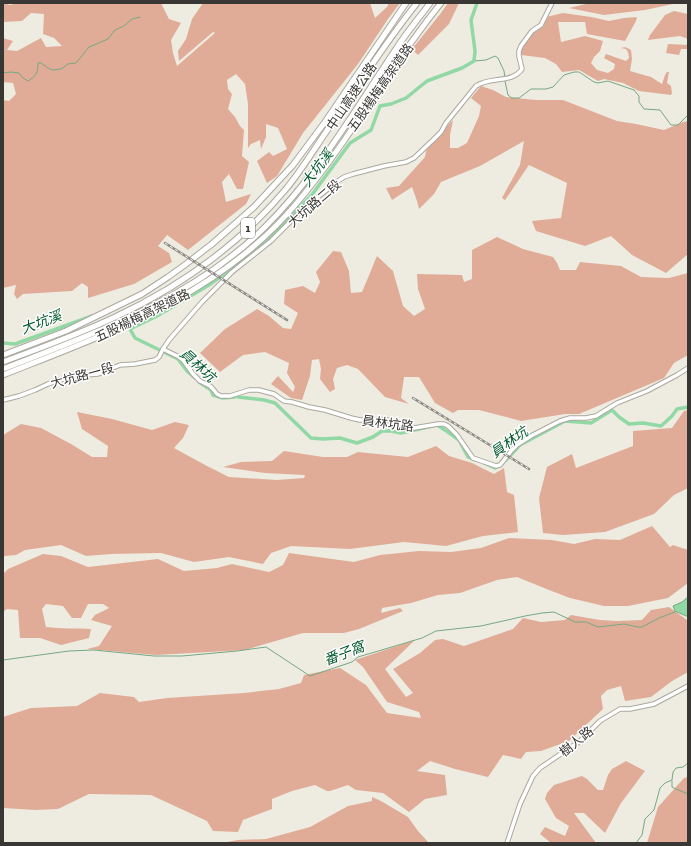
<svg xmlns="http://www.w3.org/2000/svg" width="691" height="846" viewBox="0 0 691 846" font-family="'Zilla Slab','Noto Sans TC',serif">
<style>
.green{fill:#e0ac97}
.water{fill:#91d8a5;stroke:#76a883}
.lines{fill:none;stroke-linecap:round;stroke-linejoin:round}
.stream{stroke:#76a883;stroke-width:1}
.river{stroke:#91d8a5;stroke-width:3.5}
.secondary-casing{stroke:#aaa89e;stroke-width:5.5}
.highway-casing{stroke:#aaa89e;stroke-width:7}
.secondary{stroke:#fff;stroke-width:3.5}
.highway{stroke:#fff;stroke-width:5}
.rail-casing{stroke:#8b8982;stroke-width:2.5}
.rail{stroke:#fff;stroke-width:1;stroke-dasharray:3;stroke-linecap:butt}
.labels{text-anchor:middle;stroke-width:3;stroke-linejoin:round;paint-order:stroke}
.shield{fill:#fff;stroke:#747370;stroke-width:1}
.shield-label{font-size:12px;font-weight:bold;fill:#383733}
.street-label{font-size:13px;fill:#383733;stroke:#fff}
.water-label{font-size:14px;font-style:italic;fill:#035a2d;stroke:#fff}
</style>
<rect width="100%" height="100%" fill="#eeece1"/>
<g class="green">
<polygon points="3,3 10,5 18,3 161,3 169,19 181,23 171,40 173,53 177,66 215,33 213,32 179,61 178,51 186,39 192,19 203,3 370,3 375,18 388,6 388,3 400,3 388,19 358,64 303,133 277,176 267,183 257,161 269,152 273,156 287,149 278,128 266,124 266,137 261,149 260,140 251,144 248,148 248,104 245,84 236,74 227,80 228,89 232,94 228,109 235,117 240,126 244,130 242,156 249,162 243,189 237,189 229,174 222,182 226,202 251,194 246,204 188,250 167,235 158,246 169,253 172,262 134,284 88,298 88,287 82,283 72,291 23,294 17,299 14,294 16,285 3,288 3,100 9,101 16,94 13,83 3,82 3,38 13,41 7,50 17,51 41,38 46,47 62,46 54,38 43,34 44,14 31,13 22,21 3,22"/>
<polygon points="448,3 459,3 449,24 418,55 412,49 441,13"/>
<polygon points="590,3 673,3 673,4 645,10 604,15 569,8"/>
<polygon points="674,11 688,14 688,39 680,36 648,40 650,35 665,15"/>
<polygon points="563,13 591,17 609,21 624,18 637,17 636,21 625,41 587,34 585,22 558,22 561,42 585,36 603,41 600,51 594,57 591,63 597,70 608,73 614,69 615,64 604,58 606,54 626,61 629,58 628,52 626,49 621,48 625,47 631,50 632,59 630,71 651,77 662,84 665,75 667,72 669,72 667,83 671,86 672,93 671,95 639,91 623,83 604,79 598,81 579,70 562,72 556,64 545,58 521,55 520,52 533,31 544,26 546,17"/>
<polygon points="668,44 688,45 688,49 681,49 679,55 666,53"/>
<polygon points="481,86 493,90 506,97 536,100 563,100 617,121 636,124 664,130 683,122 688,121 688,254 666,273 632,255 611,236 585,246 536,231 532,221 561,218 567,183 529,165 505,200 502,198 520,165 524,141 480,166 441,182 434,194 419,209 417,201 412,187 392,200 386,188 399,186 425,157 427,147 453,120 450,135 450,148 458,148 467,143 479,116 481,106 471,98"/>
<polygon points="497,237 523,249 553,257 557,263 560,270 576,270 580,262 621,266 641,277 669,278 688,273 688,355 674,363 664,378 579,414 565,414 521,421 479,410 458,410 453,413 435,403 419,377 404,377 401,398 409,404 385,397 358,369 347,365 337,368 333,379 335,389 330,392 320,379 321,369 319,359 312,360 310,376 302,400 291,398 271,384 278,376 293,392 295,387 287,373 289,363 265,352 243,355 220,372 200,353 225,329 257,309 269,316 283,328 291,329 298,313 284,304 285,290 303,286 315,293 320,282 316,272 333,251 341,252 349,271 351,293 362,292 377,256 393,271 403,306 414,316 425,309 418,289 417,274 462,275 464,282 472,279 472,250"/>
<polygon points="688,410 688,488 674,495 654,514 605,532 563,535 543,533 539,498 547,467 572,454 576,468 633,446 633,431 672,428 684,411"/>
<polygon points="77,412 112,419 152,430 175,422 189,425 183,438 174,448 207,466 229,477 277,480 304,478 305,476 304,475 265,473 223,467 241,462 272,461 284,451 323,457 347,457 358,452 408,457 436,446 449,456 472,463 494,474 504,468 507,492 514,495 518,532 483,536 446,546 404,542 350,549 291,546 271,553 263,564 229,557 194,562 161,553 111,554 86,556 61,545 25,550 16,555 5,556 3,557 3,435 21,424 41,428 71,444 92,457 107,457 108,446 82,429"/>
<path d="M 652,526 L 670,547 L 673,545 L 688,550 L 688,583 L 668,598 L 628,606 L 604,606 L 570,598 L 549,590 L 517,577 L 497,580 L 460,593 L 438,595 L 411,603 L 382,608 L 381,613 L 400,608 L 403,611 L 359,629 L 344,633 L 303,633 L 245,650 L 156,655 L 87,649 L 99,646 L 112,626 L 91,620 L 95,615 L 109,608 L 103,604 L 88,604 L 81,618 L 72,618 L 63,606 L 46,604 L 42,609 L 46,627 C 61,629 76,628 91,629 L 89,638 L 61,645 L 40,638 L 20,638 L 18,610 L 7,609 L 3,612 L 3,574 L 8,569 L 43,554 L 61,556 L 88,567 L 158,559 L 184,571 L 217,568 L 232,564 L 269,572 L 283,565 L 289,553 L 354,562 L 380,555 L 419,551 L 451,552 L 481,548 L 509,538 L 552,540 L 574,544 L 595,539 L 620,540 Z"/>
<polygon points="669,607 687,620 688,619 688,672 672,681 651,697 625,701 621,686 607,690 601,696 603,709 569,741 541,751 526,752 521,759 503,755 488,777 455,769 430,761 417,771 445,775 447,795 425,799 409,812 383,793 356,790 348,785 330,791 327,791 315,785 292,791 272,799 272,809 243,820 238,832 213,831 207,821 151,795 89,794 58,809 36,810 3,808 3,717 31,708 77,706 100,693 134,697 139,702 167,698 244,693 279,689 301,683 304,675 340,668 366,685 387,713 421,718 419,712 387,702 363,667 355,660 415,640 385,669 406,697 413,693 393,669 420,653 435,640 443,639 464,646 513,629 523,618 541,622 565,620 571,615 600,620 617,621 642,620 651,610"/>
<polygon points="626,761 645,771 621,803 605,833 584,813 574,813 596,843 551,843 540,834 545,827 565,836 569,826 556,818 545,799 547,793 554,785 582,776 587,779 598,790 603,790 608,775 612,769"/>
<polygon points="688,777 688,843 647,843 658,807 684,778"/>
<polygon points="372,797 381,801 408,817 418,831 429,843 221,843 238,840 266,839 310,827 348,806 372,801"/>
</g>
<polygon class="water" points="688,597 688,616 686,616 675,611 673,606 682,602"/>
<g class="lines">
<g class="stream">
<polyline points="474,61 486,60 495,56 498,58 504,71 505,78"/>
<path d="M 3,73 L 11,72 L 19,73 L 23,78 L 28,81 C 36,76 38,73 38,63 L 41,63 L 48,68 L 52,70 L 61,69 L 68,64 L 76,63 L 89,47 L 108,39 L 115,30 L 124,26 L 132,19 L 140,17"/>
<polyline points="505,81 508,95 512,98 519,98 531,89 546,89 553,87 564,75 574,72 579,72 594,82 598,83 608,81 634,90 639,96 639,102 644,109 660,110 671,125 678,125 688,115"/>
<polyline points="3,660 69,651 94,650 154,656 182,656 237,651 266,647 310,676 352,662 358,657 422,638 436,631 481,626 525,616 542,613 554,612 575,622 586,622 598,627 624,624 638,627 642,627 659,618 675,612"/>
<polyline points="672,781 672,787 676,789 688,794"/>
<polyline points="636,843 642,835 645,819 654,810 660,788 665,783 672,780 673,772 676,768 683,767 688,763"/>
</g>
<g class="river">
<polyline points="127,327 130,329 135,338 178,359 187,371 195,378"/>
<polyline points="130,329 157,316 209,285 236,265 274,233 311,196 350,143 371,130 380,106 391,104 406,98 427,81 462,68 474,61 475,51 471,20 477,3"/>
<polyline points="3,343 15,344 40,335 92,316"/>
<polyline points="199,382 211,390 213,395 223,398 235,397"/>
<polyline points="238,397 264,400 275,403 311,438 323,439 340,438 357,443 373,437 382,431 391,431 401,433 437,425 448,432 459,440 468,457 475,460"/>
<polyline points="506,460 520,445 565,421 591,423 612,410 619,417 629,424 643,423 661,426 672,416 677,409 688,407"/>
<polyline points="484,463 495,468 499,466"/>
</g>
<g class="secondary-casing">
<g id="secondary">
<polyline points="163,349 179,357 183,360 193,374 200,381 210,386 213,389 217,394 221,396 230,396 249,390 259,390 274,394 284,401 292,402 309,407 325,410 351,418 360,420 387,420 414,428 438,424 444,424 448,426 457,435 473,458 496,466 500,465 512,450 517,445 531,436 560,421 570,418 586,418 596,416 617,403 647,391 677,375 688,368"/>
<path d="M 3,400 L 19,396 L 35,390 L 48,384 L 72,376 L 98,374 L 120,365 L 135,364 L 155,360 L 159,357 L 163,349 L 169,340 L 202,302 L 232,272 L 271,241 L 304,208 L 338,181 L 344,177 L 353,174 L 384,166 L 406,162 L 414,158 L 433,140 L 441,132 L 446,123 L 476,86 C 490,76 512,84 522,69 L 519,56 L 519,51 L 521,46 L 532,31 L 541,25 L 552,3"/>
<polyline points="507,843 520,804 533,776 540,768 580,741 600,721 620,709 630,709 654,704 688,686"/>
</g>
</g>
<g class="highway-casing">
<g id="highway">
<polyline points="3,355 66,331 142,294 168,277 186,264 212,244 254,207 293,165 325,122 406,3"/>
<path d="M 3,362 C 40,348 77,335 113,318 C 180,287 238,246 286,189 C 301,171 313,151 326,132 C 356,89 384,44 417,3"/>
<path d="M 3,369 C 95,333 192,299 264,228 C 317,176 355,110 396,49 C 406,33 419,18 430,3"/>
<path d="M 3,375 C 111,332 218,296 296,204 C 350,140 389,67 441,3"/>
</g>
</g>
<use href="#secondary" class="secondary"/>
<use href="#highway" class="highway"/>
<g class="rail-casing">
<g id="rail">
<polyline points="165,243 287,320"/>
<polyline points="413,398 529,469"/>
</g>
</g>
<use href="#rail" class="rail"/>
</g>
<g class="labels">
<rect class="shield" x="241" y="218" width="14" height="20" rx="3"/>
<g class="shield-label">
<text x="248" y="232">1</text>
</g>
<g class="street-label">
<text transform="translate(380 87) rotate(-55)" y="5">五股楊梅高架道路</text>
<text transform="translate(351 96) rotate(-56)" y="5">中山高速公路</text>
<text transform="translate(314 203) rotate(-41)" y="5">大坑路二段</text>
<text transform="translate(142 315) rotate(-26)" y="5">五股楊梅高架道路</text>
<text transform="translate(82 375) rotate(-15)" y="5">大坑路一段</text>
<text transform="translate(388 423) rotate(7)" y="5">員林坑路</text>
<text transform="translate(576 741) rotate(-39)" y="5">樹人路</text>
</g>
<g class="water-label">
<text transform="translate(317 168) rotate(-53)" y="5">大坑溪</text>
<text transform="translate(41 322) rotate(-20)" y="5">大坑溪</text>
<text transform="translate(198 365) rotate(42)" y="5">員林坑</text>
<text transform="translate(509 442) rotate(-35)" y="5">員林坑</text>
<text transform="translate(344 653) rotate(-21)" y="5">番子窩</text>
</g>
</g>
<rect width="691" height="846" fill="none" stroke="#383733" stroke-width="8"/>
</svg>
